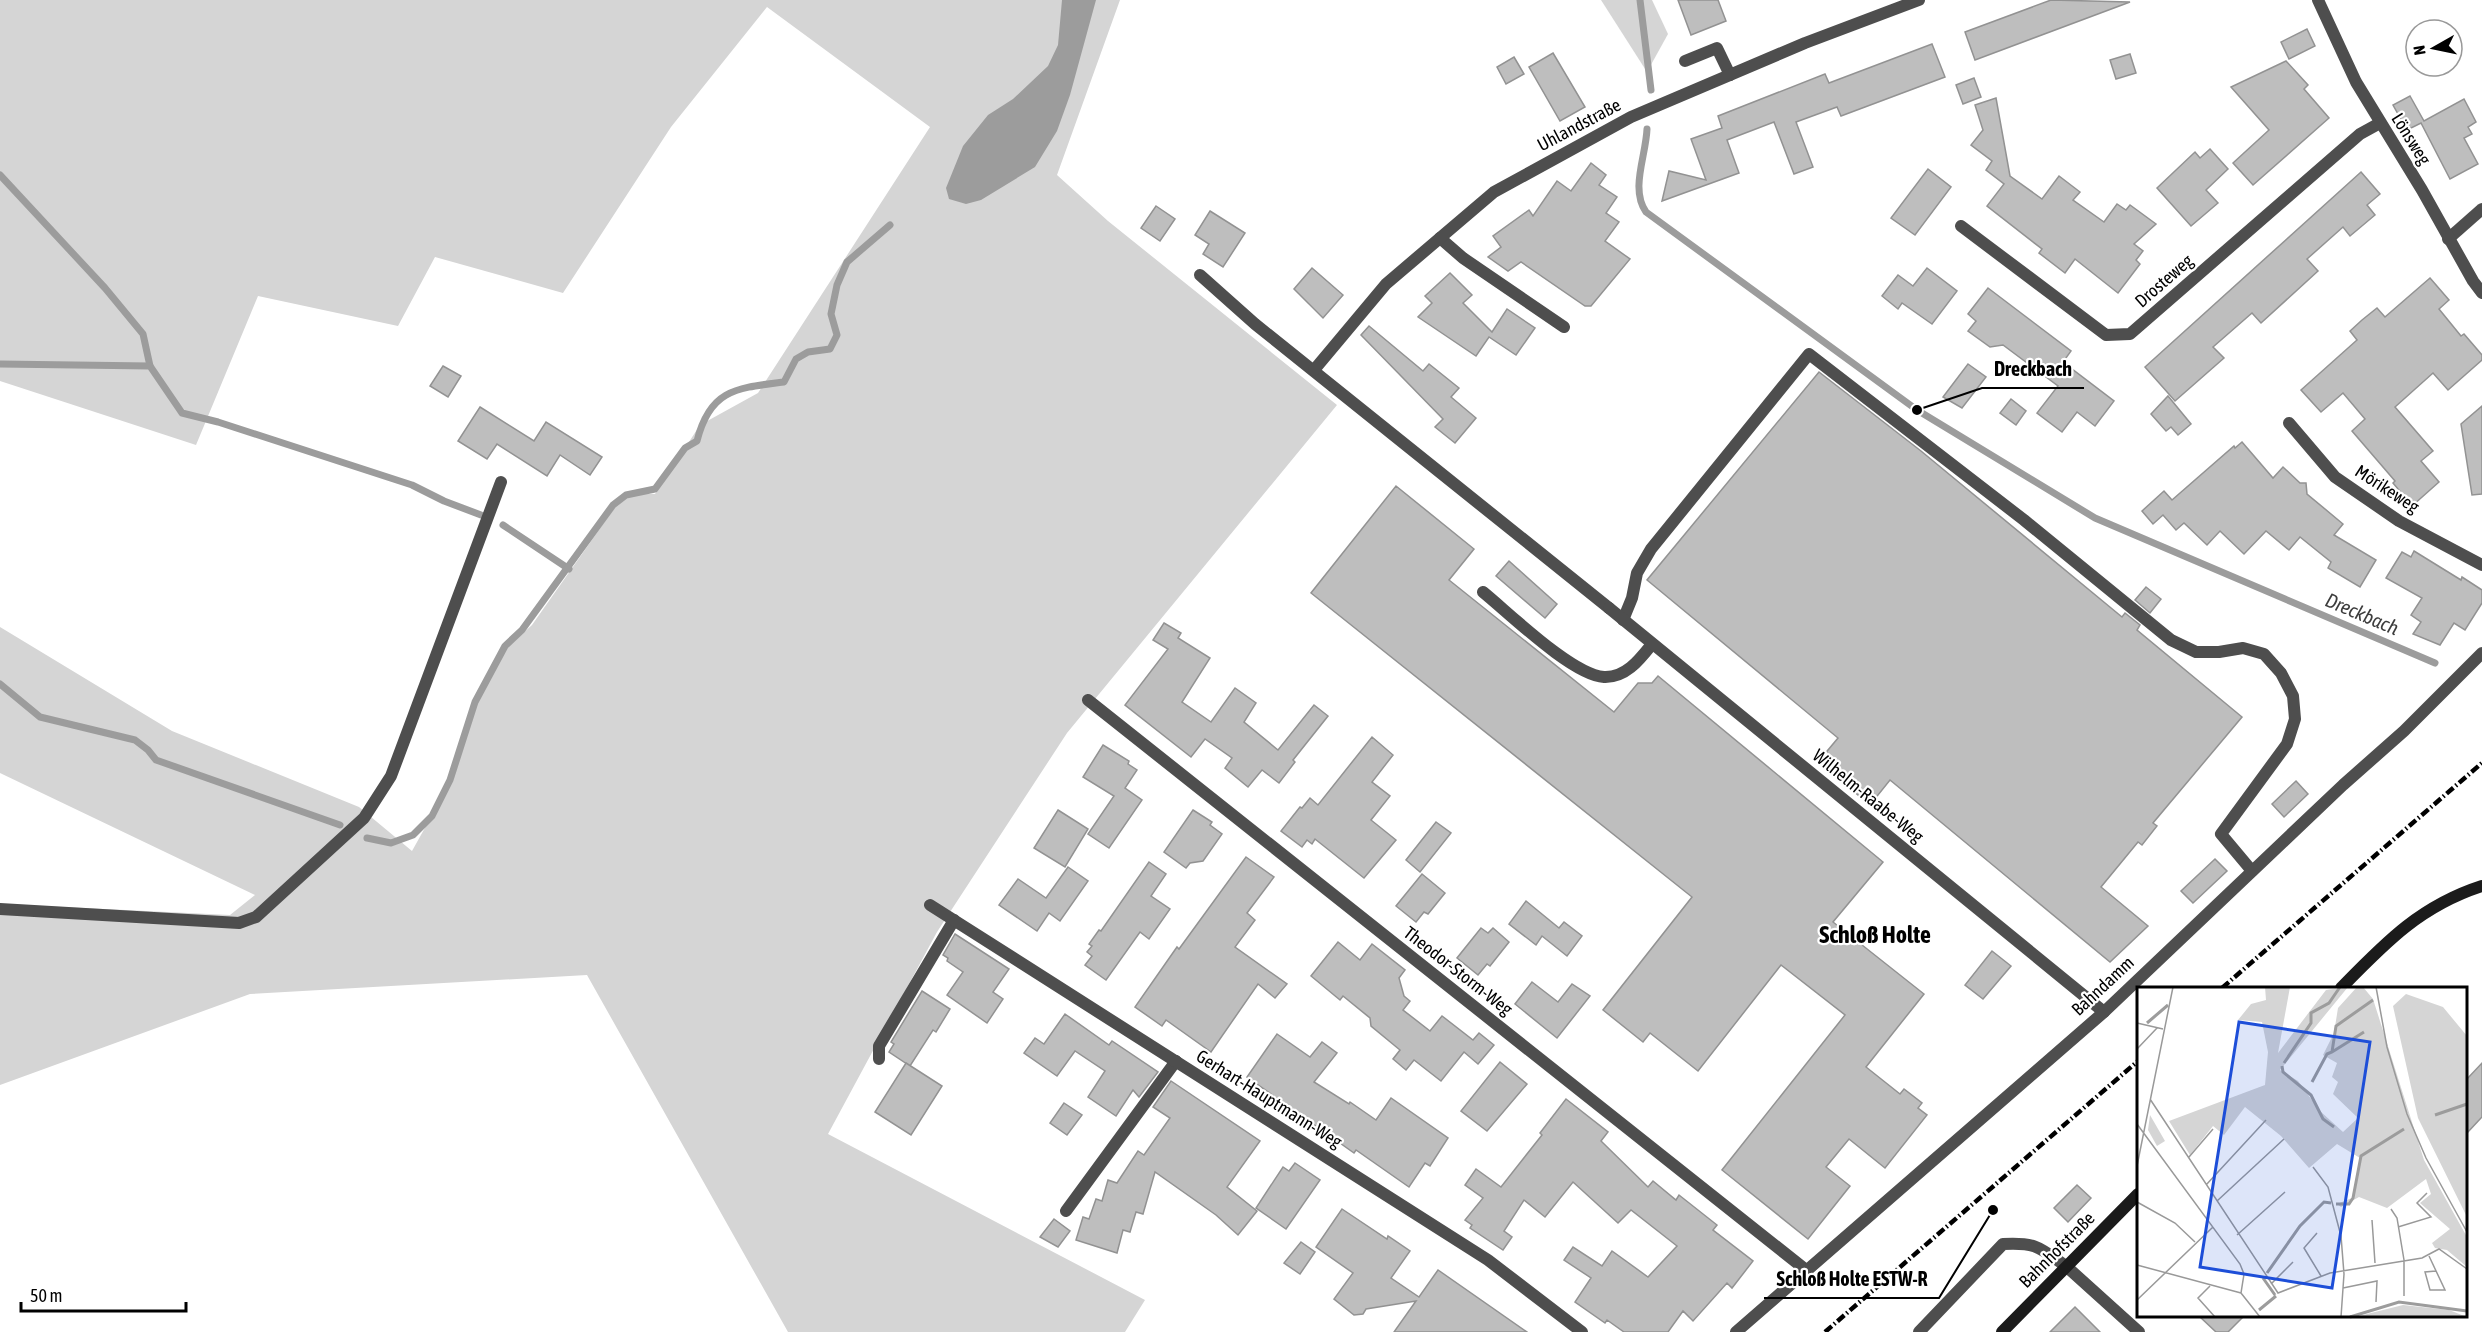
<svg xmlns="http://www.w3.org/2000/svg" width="2482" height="1332" viewBox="0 0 2482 1332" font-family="'Asap Condensed',sans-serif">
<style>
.green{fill:#d5d5d5}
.water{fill:#9c9c9c}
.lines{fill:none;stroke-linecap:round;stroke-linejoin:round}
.stream{stroke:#9c9c9c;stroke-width:7}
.building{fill:#bebebe;stroke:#929292;stroke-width:1.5}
.lane{stroke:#4e4e4e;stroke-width:12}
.street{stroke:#4e4e4e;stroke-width:12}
.secondary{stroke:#1b1b1b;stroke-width:12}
.rail{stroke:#000;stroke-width:4.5;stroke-dasharray:9 3 1.5 3;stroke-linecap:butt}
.labels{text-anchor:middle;stroke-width:4.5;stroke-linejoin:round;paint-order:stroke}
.street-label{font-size:18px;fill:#000;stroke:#fff}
.water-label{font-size:20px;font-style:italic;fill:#3d3d3d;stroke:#fff}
.district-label{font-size:24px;font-weight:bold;fill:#000;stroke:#fff}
.inset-river{fill:none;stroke:#9c9c9c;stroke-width:3}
.inset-road{fill:none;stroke:#999;stroke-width:1.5}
.view{fill:#1d4ed8;fill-opacity:0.15;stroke:#1d4ed8;stroke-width:3}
.inset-edge{fill:none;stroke:#000;stroke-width:3}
.leader{fill:none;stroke:#000;stroke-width:2}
.callout-dot{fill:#000;stroke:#fff;stroke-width:2}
.callout-label{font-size:20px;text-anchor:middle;font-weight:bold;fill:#000;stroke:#fff;stroke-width:4.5;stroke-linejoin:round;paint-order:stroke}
</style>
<rect width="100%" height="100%" fill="#fff"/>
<g class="green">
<polygon points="0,0 1120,0 1057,175 1108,221 1337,405 1067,733 937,932 828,1134 1145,1300 1125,1332 788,1332 587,975 250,994 0,1085 0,904 230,915 255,895 0,773 0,627 172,731 359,807 412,851 445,792 480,696 498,656 532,625 625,493 655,494 700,425 758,393 930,127 767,7 671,127 563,293 435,257 398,326 258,296 196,445 0,381"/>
<polygon points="1601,0 1652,0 1668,34 1647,72"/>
</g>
<polygon class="water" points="1062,0 1096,0 1070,95 1057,131 1035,167 981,200 966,204 949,199 946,188 963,146 988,115 1013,99 1048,66 1058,45"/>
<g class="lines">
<g class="stream">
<polyline points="1640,0 1651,90"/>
<path d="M 1647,129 C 1646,156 1630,189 1646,212 L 1917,410 L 2095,518 L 2435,663"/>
<polyline points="0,175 105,288 143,334 150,366"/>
<polyline points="0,364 150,366 182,413 218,422 412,485 444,501 481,515"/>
<polyline points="503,525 569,569"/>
<polyline points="0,684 40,717 135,740 148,750 156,760 340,825"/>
<path d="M 367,838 L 391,843 L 413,835 L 432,816 L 450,780 L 475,702 L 505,646 L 522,630 L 613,505 L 626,495 L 655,489 L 685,448 L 697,441 C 710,389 737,388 784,382 L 796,359 L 808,352 L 830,349 L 837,335 L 831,314 L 837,285 L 847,262 L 890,225"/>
</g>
</g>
<g class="building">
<polygon points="1678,0 1718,0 1726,21 1691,35"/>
<polygon points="2051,0 2130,2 1975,60 1965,32"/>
<polygon points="2307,29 2315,46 2289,59 2281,42"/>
<polygon points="1932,44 1945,77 1841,116 1837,107 1796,122 1813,167 1794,174 1774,122 1727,140 1739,173 1662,201 1669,171 1706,180 1691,139 1722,128 1718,116 1825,74 1829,83"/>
<polygon points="1553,53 1585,107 1560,121 1529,67"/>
<polygon points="2130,54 2136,73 2116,79 2110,60"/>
<polygon points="1514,57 1524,74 1506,84 1497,67"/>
<polygon points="2286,61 2308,85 2304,89 2329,118 2253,185 2233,163 2269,130 2231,87"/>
<polygon points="1974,78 1981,97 1963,104 1956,85"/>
<polygon points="2410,96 2424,121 2464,99 2476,122 2468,127 2472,134 2464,138 2478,164 2450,179 2421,123 2407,130 2393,105"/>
<polygon points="1996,98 2010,176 2042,199 2059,176 2080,192 2073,200 2104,222 2117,204 2126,210 2130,205 2156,224 2134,244 2143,251 2136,260 2140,264 2118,293 2075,259 2065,273 2039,253 2042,249 1987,206 2004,184 1986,170 1992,161 1971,145 1983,130 1975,105"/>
<polygon points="2210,149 2228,169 2206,190 2218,203 2191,226 2157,188 2195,152 2200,158"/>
<polygon points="1591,163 1606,175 1599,185 1617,197 1606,213 1619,222 1605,241 1630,259 1591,306 1585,306 1521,262 1508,271 1488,257 1501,247 1493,236 1529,210 1533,216 1557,181 1571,191"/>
<polygon points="1928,169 1951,187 1915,235 1891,218"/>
<polygon points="2361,172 2380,194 2367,205 2375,215 2350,236 2343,227 2307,259 2318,271 2261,323 2252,313 2213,347 2224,358 2175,401 2145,367"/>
<polygon points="1156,206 1175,219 1160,241 1141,228"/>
<polygon points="1210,211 1245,233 1223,267 1203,254 1209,244 1195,235"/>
<polygon points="1312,268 1343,295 1323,318 1294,289"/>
<polygon points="1927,268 1957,291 1932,324 1902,303 1898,309 1882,296 1898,275 1913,286"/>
<polygon points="1450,273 1472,295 1463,303 1492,332 1507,309 1535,328 1516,355 1489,337 1476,356 1418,317 1432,303 1425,296"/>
<polygon points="2430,278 2449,300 2439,309 2461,336 2464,334 2482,355 2482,360 2448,390 2433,373 2395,407 2433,451 2421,461 2439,482 2412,506 2393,483 2395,481 2352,431 2365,419 2343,393 2321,412 2301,390 2357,340 2350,331 2362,320 2377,308 2385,317"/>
<polygon points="1988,288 2071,351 2063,362 2114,401 2095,426 2077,412 2062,432 2037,413 2058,386 2003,345 1990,347 1968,331 1976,321 1968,314"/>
<polygon points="1369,326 1423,371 1429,364 1459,388 1451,397 1476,418 1455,443 1435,427 1443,419 1361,335"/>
<polygon points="1968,364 1986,377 1962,408 1943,397"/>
<polygon points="443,366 461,376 448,397 430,386"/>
<polygon points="1819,372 1921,451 2122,617 2125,613 2140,625 2137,630 2242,717 2153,823 2157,826 2142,845 2138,842 2101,887 2148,926 2110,962 1890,780 1870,805 1818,762 1838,738 1647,580"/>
<polygon points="2168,396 2191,424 2178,435 2171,427 2166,431 2151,414"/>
<polygon points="2011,399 2026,411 2016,425 2000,413"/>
<polygon points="2482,406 2482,494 2472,495 2461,424"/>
<polygon points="480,407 534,441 546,422 602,457 590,475 560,455 547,476 497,444 487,459 458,441"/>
<polygon points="2242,442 2273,478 2283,467 2300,483 2306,483 2307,494 2343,524 2334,535 2376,560 2360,587 2328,568 2331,562 2300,537 2289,550 2266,531 2244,554 2220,531 2207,545 2184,523 2176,530 2163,515 2153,524 2142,511 2164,491 2172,500 2234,446 2235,448"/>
<polygon points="1396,486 1474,549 1449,580 1614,712 1638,683 1652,683 1658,676 1883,862 1833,922 1924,994 1866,1067 1900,1094 1904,1089 1922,1103 1918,1108 1927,1115 1885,1168 1849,1139 1826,1167 1850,1186 1808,1239 1722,1170 1845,1015 1781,965 1698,1071 1650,1033 1643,1042 1603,1010 1692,897 1311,593"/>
<polygon points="2414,551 2461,580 2462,577 2482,590 2482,603 2465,630 2454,623 2440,645 2413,634 2421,622 2411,615 2422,598 2386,578 2402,552 2411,557"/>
<polygon points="1509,561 1557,604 1545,618 1496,576"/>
<polygon points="2146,587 2161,599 2150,613 2135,600"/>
<polygon points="1164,623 1181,633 1178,638 1210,658 1182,702 1211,722 1235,688 1256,703 1244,722 1278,750 1314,705 1328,716 1293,760 1295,762 1279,783 1262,770 1248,787 1225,768 1232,758 1205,739 1191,757 1125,705 1168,649 1153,640"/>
<polygon points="1372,737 1393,755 1372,782 1390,796 1371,820 1396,840 1364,878 1315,839 1312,844 1307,840 1302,847 1281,831 1300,807 1302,808 1310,798 1318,805"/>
<polygon points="1103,745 1129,761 1128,764 1137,770 1125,788 1142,800 1109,848 1088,834 1114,796 1083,777"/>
<polygon points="2296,781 2308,794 2284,817 2272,804"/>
<polygon points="1058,810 1088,829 1065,867 1034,848"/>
<polygon points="1193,810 1212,822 1210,825 1222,834 1203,861 1190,863 1186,868 1164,852"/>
<polygon points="1436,822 1451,833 1420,872 1406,860"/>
<polygon points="1246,857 1274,877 1247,913 1255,920 1235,947 1287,984 1275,998 1258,984 1211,1052 1166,1020 1162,1026 1135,1007 1177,947 1179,949"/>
<polygon points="2215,859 2227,871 2193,903 2181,891"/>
<polygon points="1149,862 1166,874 1151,896 1170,909 1149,939 1140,932 1106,980 1085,965 1092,956 1087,952 1092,946 1089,944 1099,930 1101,931"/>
<polygon points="1068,867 1088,881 1060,921 1049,913 1037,931 999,905 1018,879 1046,898"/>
<polygon points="1422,874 1445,893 1428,914 1424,912 1416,922 1396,906"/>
<polygon points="1526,901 1559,928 1564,922 1582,936 1567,956 1542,936 1536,945 1509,924"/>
<polygon points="1481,928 1488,933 1493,928 1509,942 1490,966 1487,964 1478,975 1457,958"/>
<polygon points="955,934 1009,969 993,992 1003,999 987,1023 947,995 963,972 947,961 948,958 943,955"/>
<polygon points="1338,942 1360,960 1372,944 1405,970 1399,978 1404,996 1410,1001 1403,1010 1430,1031 1442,1016 1473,1040 1479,1033 1494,1045 1478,1064 1464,1052 1441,1081 1414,1060 1406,1070 1393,1059 1400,1050 1371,1026 1370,1018 1343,996 1340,1000 1311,976"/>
<polygon points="1992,951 2011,966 1983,999 1965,985"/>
<polygon points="1532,982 1558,1002 1572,984 1590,996 1557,1038 1515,1004"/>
<polygon points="922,991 950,1009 936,1032 933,1030 910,1066 889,1052 894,1044 891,1042"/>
<polygon points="1065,1014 1109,1045 1112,1041 1158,1072 1139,1097 1133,1090 1116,1116 1088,1097 1105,1071 1075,1051 1057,1076 1024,1053 1035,1038 1044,1044"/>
<polygon points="1277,1034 1310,1057 1322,1042 1337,1053 1314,1082 1349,1104 1350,1102 1376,1120 1391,1098 1448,1138 1430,1166 1425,1163 1409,1187 1356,1150 1354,1153 1247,1077"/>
<polygon points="1500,1062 1527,1084 1487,1131 1461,1111"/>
<polygon points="906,1063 942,1086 911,1135 875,1112"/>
<polygon points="2482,1063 2482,1117 2466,1134 2466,1080"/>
<polygon points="1171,1081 1260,1141 1227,1187 1257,1211 1238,1235 1216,1215 1155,1172 1143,1214 1136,1212 1130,1232 1123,1230 1117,1253 1076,1240 1083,1217 1089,1219 1096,1199 1102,1201 1108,1180 1117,1183 1138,1151 1144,1155 1170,1118 1153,1107"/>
<polygon points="1566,1099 1608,1132 1601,1141 1648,1187 1653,1181 1676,1200 1679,1195 1717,1225 1713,1230 1753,1261 1732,1288 1727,1283 1693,1321 1683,1311 1668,1332 1624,1332 1607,1320 1605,1323 1575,1302 1591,1278 1564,1260 1573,1247 1602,1266 1612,1251 1648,1277 1677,1246 1631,1210 1618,1223 1573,1182 1545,1217 1524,1200 1504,1231 1512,1237 1503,1250 1470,1228 1472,1225 1465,1220 1483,1198 1465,1185 1476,1169 1501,1187 1542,1135 1540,1133"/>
<polygon points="1064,1103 1082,1115 1067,1135 1050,1123"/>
<polygon points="1295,1163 1320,1180 1286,1229 1256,1208 1283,1167 1289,1171"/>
<polygon points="2077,1185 2091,1198 2068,1222 2054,1208"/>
<polygon points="1342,1209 1387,1239 1388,1236 1410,1251 1391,1278 1419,1297 1438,1270 1527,1332 1394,1332 1416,1301 1366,1309 1363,1314 1354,1315 1334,1299 1353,1273 1316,1247"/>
<polygon points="1054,1219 1070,1231 1058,1247 1040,1237"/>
<polygon points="1301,1242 1315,1252 1300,1274 1284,1263"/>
<polygon points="2075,1307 2100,1332 2050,1332"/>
<polygon points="2199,1316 2244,1316 2228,1332 2216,1332"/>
</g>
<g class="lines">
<g class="lane">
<polyline points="1685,61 1717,48 1730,75"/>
<polyline points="1440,238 1463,258 1564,327"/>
<polyline points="2448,239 2482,209"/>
<polyline points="1200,275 1255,324 1609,608"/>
<path d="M 1483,592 C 1509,613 1572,675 1604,677 C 1626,678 1640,659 1652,644"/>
<polyline points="1623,620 1632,598 1637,573 1651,549 1809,354 2024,520 2171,640 2196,652 2219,652 2243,648 2264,654 2281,673 2293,696 2295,719 2287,744 2221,834 2252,871"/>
<polyline points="0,909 239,923 256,917 364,818 391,776 501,482"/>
<polyline points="879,1059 879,1046 954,920"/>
<polyline points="1066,1211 1176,1061"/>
<path d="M 1919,1332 L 2003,1244 C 2037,1242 2040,1248 2067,1267"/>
</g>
<g class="street">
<polyline points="2318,0 2356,82 2422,190 2473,281 2482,293"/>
<polyline points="1961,226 2106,335 2130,334 2360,134 2380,123"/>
<polyline points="1314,370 1386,284 1494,192 1631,117 1805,43 1919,0"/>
<polyline points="2289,423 2335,477 2399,521 2482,565"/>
<polyline points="1609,608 2104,1012"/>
<polyline points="1088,700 1806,1270"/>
<polyline points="930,905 1488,1260 1582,1332"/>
<polyline points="2067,1267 2139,1332"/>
<polyline points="1736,1332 2104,1012 2343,785 2404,731 2482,653"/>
</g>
<g class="secondary">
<path d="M 2341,988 C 2385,943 2420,906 2482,886"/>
<polyline points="2002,1332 2138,1194"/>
</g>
<g class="rail">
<polyline points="2222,988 2482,763"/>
<polyline points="1825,1332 2138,1061"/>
</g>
</g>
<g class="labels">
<g class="street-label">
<text transform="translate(1579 125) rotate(-28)" y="6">Uhlandstraße</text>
<text transform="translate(2411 139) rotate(58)" y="6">Lönsweg</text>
<text transform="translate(2164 281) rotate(-41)" y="6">Drosteweg</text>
<text transform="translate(2387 489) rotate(33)" y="6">Mörikeweg</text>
<text transform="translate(1868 796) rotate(39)" y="6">Wilhelm-Raabe-Weg</text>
<text transform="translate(1458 971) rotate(38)" y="6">Theodor-Storm-Weg</text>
<text transform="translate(2103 986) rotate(-43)" y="6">Bahndamm</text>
<text transform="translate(1269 1099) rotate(32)" y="6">Gerhart-Hauptmann-Weg</text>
<text transform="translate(2057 1250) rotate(-45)" y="6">Bahnhofstraße</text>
</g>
<g class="water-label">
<text transform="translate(2362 614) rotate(23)" y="7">Dreckbach</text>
</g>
<g class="district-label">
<text x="1875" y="943">Schloß Holte</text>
</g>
</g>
<g transform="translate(2137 987)">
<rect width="330" height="330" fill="#fff"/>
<path d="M 128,0 L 153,0 L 141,66 L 189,3 L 211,0 L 143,83 L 161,94 L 183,124 L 206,145 L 221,131 L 196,107 L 201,95 L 195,90 L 200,76 L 186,68 L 197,46 L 201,21 L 220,0 L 226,0 L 236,12 L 287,173 L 330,250 L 330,280 L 310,263 L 298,261 L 295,256 L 313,242 L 283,216 L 294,207 L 289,192 L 250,221 L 222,210 L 204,220 L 200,217 L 215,211 L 223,171 L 200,157 L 172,181 L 144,149 L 108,120 L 87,148 L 76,139 L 53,168 L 32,134 L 128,98 L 131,65 L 125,35 L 101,33 L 114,17 L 129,13 ZM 269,7 L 306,20 L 330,49 L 330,230 L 281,131 L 256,19 ZM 13,128 L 28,154 L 20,159 L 11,143 ZM 266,318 L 312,323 L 330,330 L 218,330 Z" fill="#d5d5d5"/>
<path class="inset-river" d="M 10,36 L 31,18M 195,65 L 227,45M 147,76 L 174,36 L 174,26 L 192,16 L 203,0M 145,79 L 146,85 L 174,108 L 186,132 L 197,140M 175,95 L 190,67 L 195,65 L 199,39 L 236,13M 298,128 L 330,117M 199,217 L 212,217 L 216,211 L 224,169 L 267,142M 130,286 L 163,239 L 187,215 L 194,216M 126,291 L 138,308M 122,323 L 139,309M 213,330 L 262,315 L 330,324"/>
<path class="inset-road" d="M 239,0 L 250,60 L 270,127 L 289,171 L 330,245M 0,36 L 26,42M 0,62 L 20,41M 13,112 L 141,306 L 193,286 L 285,271 L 302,262 L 330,282M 0,137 L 103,277 L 107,287 L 104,306 L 123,330M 52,170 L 76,142M 0,179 L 36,0M 176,180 L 191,200 L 204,249 L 207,287 L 204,330M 69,198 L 129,133M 80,214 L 147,152M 0,215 L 38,236 L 58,255M 254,222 L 260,231 L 267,273 L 267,309M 235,233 L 238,276M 261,240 L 294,230 L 280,216 L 290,206M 180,246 L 167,261 L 184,289M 100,248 L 148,205M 292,269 L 308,303 L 293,303 L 288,285 L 299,284M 0,278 L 104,306M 134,297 L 156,275M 73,299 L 61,311 L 78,330M 206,301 L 240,294 L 239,315M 0,313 L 76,240"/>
<path class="view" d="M 102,35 L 233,55 L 195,301 L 63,280 Z"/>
<rect width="330" height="330" class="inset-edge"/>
</g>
<path class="leader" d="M1917 410L1982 388H2084M1993 1210L1939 1298H1764"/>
<g class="callout-dot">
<circle cx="1917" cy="410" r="6"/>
<circle cx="1993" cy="1210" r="6"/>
</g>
<g class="callout-label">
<text x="2033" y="376">Dreckbach</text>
<text x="1852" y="1286">Schloß Holte ESTW-R</text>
</g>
<g transform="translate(2434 48) rotate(261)"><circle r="28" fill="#ffffff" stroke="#999999" stroke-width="1.5"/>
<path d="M0-4.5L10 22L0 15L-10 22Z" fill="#000000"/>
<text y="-9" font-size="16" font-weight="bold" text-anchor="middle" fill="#000000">N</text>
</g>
<path d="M21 1302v9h165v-9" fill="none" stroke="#000000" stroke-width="3"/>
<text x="30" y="1302" font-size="18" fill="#000000" stroke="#ffffff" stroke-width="4.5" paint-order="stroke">50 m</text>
</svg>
